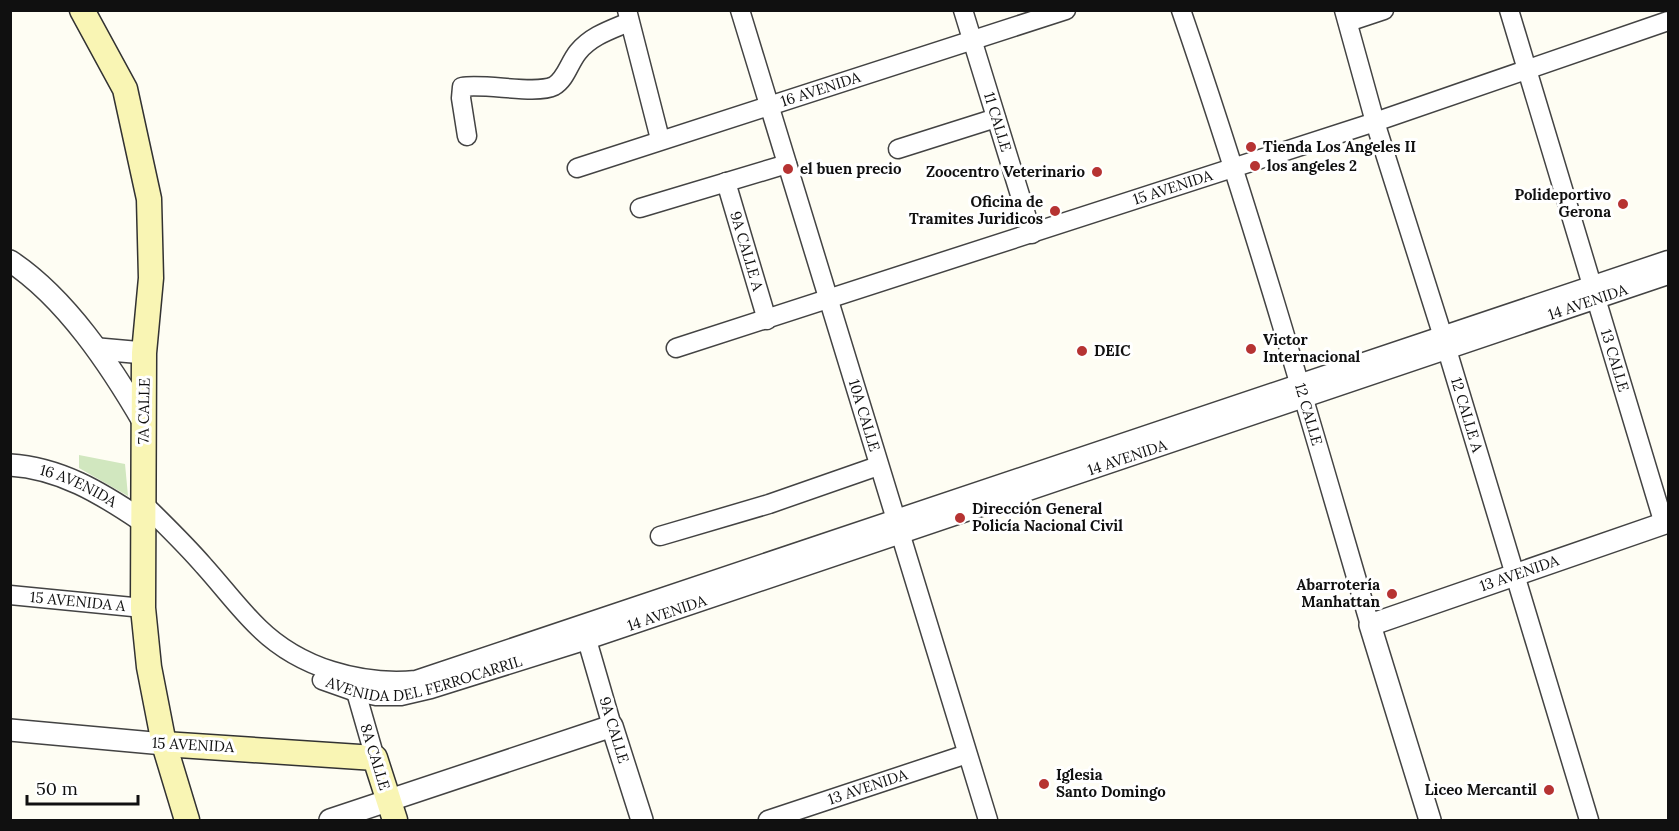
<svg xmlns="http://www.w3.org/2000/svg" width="1679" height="831" viewBox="0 0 1679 831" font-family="Lora,serif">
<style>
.green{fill:#d1e7bf}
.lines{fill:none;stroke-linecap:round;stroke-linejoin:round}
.minor-casing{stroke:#434343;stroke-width:21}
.tertiary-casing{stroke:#434343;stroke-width:24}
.secondary-casing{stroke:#323232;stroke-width:27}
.minor{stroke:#fff;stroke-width:18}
.tertiary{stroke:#fff;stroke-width:21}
.secondary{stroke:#f9f5b4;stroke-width:24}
.poi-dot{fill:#b63332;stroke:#fff;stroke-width:2}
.labels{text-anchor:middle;stroke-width:6;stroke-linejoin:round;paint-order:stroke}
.street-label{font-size:15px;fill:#101010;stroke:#fff}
.poi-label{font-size:15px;font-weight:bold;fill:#101010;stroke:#fff;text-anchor:start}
</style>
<rect width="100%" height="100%" fill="#fefdf3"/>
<polygon class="green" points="79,455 125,464 128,496 79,468"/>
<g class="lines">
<g class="minor-casing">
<g id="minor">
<polyline points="627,10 660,139"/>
<path id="s1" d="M 740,10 L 988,820"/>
<path id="s2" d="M 963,10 L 1032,234"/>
<path id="s3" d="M 1181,10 C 1251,213 1310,419 1370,625"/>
<path id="s4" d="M 1344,10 L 1375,122 L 1445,343 L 1589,820"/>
<path id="s5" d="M 1509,10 L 1664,524"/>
<polyline points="1348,22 1384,10"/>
<path d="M 467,136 L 461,98 L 462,87 C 486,83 536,95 554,86 C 566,79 569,63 578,52 C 591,36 610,30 629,22"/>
<polyline points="898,149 996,118"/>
<path id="s6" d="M 577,168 L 1066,10"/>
<path id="s7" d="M 726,182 L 767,320"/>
<polyline points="640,208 787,164"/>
<path id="s8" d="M 676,348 L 1375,122 L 1668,21"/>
<path d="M 143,503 C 164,524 185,544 204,566 C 223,587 239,609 259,628 C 300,668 360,685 416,680 L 1668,260"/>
<polyline points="660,536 769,504 878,466"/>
<path id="s9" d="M 10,595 L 143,608"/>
<polyline points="587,640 612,726"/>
<path id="s10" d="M 322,680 L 356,692 L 376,696 L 401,696 L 431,689 L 587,640 L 1668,275"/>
<polyline points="356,692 375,758"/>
<path id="s11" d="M 768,820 L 967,754"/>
</g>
</g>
<g class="tertiary-casing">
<g id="tertiary">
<path d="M 10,261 C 66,298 111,366 144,423"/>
<polyline points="99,349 144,353"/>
<path id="s12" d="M 10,465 C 60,468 101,493 141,520"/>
<polyline points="10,730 164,744"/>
<polyline points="330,820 612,726 642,820"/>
<path id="s13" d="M 1430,820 L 1370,625 L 1668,522"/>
</g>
</g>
<g class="secondary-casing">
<g id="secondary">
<polyline points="82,10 125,89 149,199 151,278 144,353 143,608 149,667 164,744 187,820"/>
<polyline points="164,744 375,758 395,820"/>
</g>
</g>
<use href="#minor" class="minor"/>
<use href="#tertiary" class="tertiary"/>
<use href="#secondary" class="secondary"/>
</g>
<g class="poi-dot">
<circle cx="1251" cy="147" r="6"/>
<circle cx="1255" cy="166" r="6"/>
<circle cx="788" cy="169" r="6"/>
<circle cx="1097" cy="172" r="6"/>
<circle cx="1623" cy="204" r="6"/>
<circle cx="1055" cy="211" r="6"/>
<circle cx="1251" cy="349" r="6"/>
<circle cx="1082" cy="351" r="6"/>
<circle cx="960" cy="518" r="6"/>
<circle cx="1392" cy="594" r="6"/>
<circle cx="1044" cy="784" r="6"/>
<circle cx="1549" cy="790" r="6"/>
</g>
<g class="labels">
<g class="street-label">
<text dy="5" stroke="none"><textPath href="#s6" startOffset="256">16 AVENIDA</textPath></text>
<text dy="5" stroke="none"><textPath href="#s2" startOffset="117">11 CALLE</textPath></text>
<text dy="5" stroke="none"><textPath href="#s8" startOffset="522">15 AVENIDA</textPath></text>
<text dy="5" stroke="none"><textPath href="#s7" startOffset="72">9A CALLE A</textPath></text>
<text dy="5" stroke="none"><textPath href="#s10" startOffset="1332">14 AVENIDA</textPath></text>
<text dy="5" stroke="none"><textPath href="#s5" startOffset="366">13 CALLE</textPath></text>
<text transform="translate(144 411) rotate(-89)" y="5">7A CALLE</text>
<text dy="5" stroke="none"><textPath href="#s3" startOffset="424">12 CALLE</textPath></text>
<text dy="5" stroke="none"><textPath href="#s4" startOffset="423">12 CALLE A</textPath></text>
<text dy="5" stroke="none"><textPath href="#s1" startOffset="424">10A CALLE</textPath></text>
<text dy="5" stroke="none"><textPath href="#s10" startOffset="846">14 AVENIDA</textPath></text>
<text dy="5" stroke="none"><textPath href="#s12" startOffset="72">16 AVENIDA</textPath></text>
<text dy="5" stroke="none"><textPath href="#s13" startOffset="362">13 AVENIDA</textPath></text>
<text dy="5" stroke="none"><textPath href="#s9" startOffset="68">15 AVENIDA A</textPath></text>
<text dy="5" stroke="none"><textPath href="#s10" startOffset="360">14 AVENIDA</textPath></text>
<text dy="5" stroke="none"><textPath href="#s10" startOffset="106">AVENIDA DEL FERROCARRIL</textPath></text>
<text transform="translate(614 730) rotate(73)" y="5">9A CALLE</text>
<text transform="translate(193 745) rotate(3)" y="5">15 AVENIDA</text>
<text transform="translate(375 757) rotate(73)" y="5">8A CALLE</text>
<text dy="5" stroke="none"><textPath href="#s11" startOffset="105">13 AVENIDA</textPath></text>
</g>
<g class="poi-label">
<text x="1263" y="152">Tienda Los Angeles II</text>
<text x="1267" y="171">los angeles 2</text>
<text x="800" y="174">el buen precio</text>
<text x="1085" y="177" text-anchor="end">Zoocentro Veterinario</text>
<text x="1611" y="200" text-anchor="end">Polideportivo<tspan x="1611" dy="17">Gerona</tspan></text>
<text x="1043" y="207" text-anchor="end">Oficina de<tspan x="1043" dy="17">Tramites Juridicos</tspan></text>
<text x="1263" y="345">Victor<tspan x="1263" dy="17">Internacional</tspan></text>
<text x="1094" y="356">DEIC</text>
<text x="972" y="514">Dirección General<tspan x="972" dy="17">Policía Nacional Civil</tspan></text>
<text x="1380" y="590" text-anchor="end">Abarrotería<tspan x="1380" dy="17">Manhattan</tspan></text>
<text x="1056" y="780">Iglesia<tspan x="1056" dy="17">Santo Domingo</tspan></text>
<text x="1537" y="795" text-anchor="end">Liceo Mercantil</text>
</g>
</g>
<rect width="1679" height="831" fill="none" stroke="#101010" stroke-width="24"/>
<path d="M27 795v9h111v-9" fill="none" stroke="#101010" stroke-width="3"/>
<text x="36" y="795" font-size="18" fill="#101010" stroke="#ffffff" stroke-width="4.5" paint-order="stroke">50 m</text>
</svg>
